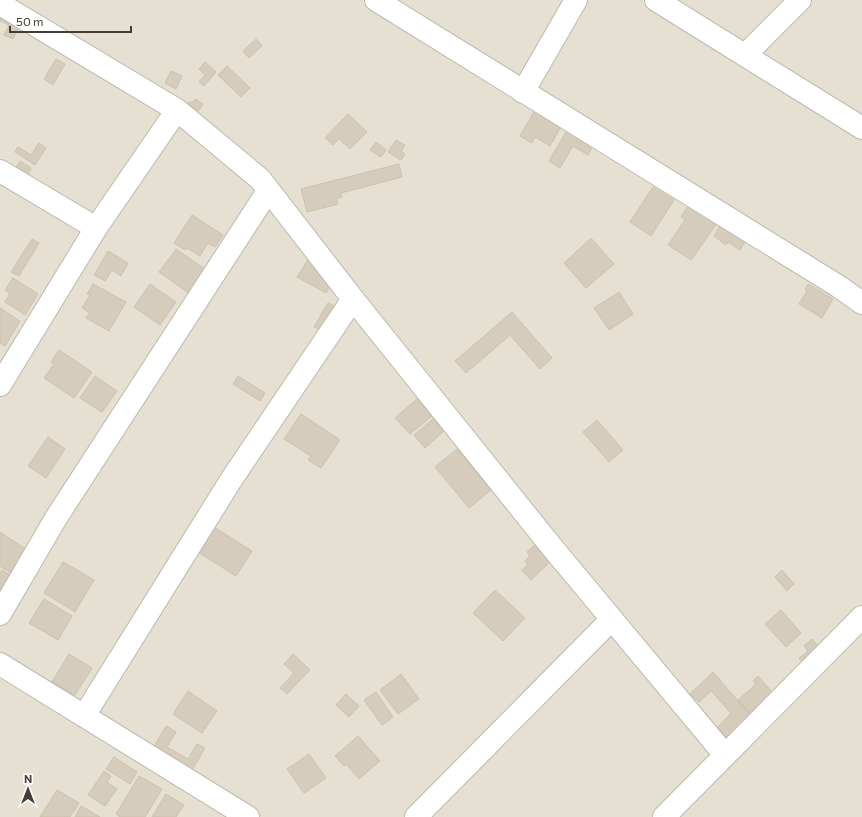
<svg xmlns="http://www.w3.org/2000/svg" width="862" height="817" viewBox="0 0 862 817" font-family="Commissioner,sans-serif">
<style>
.residential{fill:#e5e0d2}
.building{fill:#d6ccbc;stroke:#cdc1ad}
.lines{fill:none;stroke-linecap:round;stroke-linejoin:round}
.minor-casing{stroke:#bfb8aa;stroke-width:24}
.minor{stroke:#fff;stroke-width:22}
</style>
<rect width="100%" height="100%" fill="#f1eee4"/>
<rect class="residential" x="0" y="0" width="862" height="817"/>
<g class="building">
<polygon points="0,10 22,22 13,39 4,35 9,25 0,21"/>
<polygon points="256,39 262,46 249,58 243,51"/>
<polygon points="56,59 65,64 53,85 44,79"/>
<polygon points="205,62 216,72 204,86 199,82 205,75 199,69"/>
<polygon points="227,66 250,88 241,97 218,75"/>
<polygon points="171,71 182,76 176,89 165,83"/>
<polygon points="195,99 203,104 196,114 186,107 190,101 192,103"/>
<polygon points="535,110 562,125 550,146 535,137 532,143 520,136"/>
<polygon points="348,114 367,132 350,149 339,139 333,145 325,138"/>
<polygon points="569,127 595,142 588,155 573,146 560,168 549,161"/>
<polygon points="396,140 405,145 401,151 405,154 401,160 388,152"/>
<polygon points="376,142 386,150 381,157 370,150"/>
<polygon points="39,143 46,148 35,165 15,152 18,147 31,155"/>
<polygon points="20,161 31,168 28,174 16,167"/>
<polygon points="399,164 402,177 341,193 342,197 337,198 338,204 307,212 301,189"/>
<polygon points="653,187 674,200 651,236 630,222"/>
<polygon points="690,203 718,222 691,260 668,245 685,220 681,217"/>
<polygon points="192,215 223,235 215,247 208,243 200,256 187,248 185,250 174,243"/>
<polygon points="720,226 745,242 740,250 728,242 726,245 714,236"/>
<polygon points="591,238 614,264 586,288 564,263"/>
<polygon points="32,239 39,243 19,276 11,272"/>
<polygon points="176,249 206,270 190,294 159,272"/>
<polygon points="108,251 128,263 121,276 112,270 105,281 94,275"/>
<polygon points="309,258 332,282 326,293 297,277"/>
<polygon points="13,278 38,294 25,315 5,302 10,294 5,290"/>
<polygon points="93,284 126,302 109,331 86,318 90,313 82,308 90,295 87,294"/>
<polygon points="150,284 176,302 160,325 134,307"/>
<polygon points="808,284 833,299 822,318 799,304 807,291 805,289"/>
<polygon points="619,292 633,314 609,330 594,308"/>
<polygon points="328,303 334,306 320,330 314,327"/>
<polygon points="0,308 20,321 5,346 0,343"/>
<polygon points="512,312 552,358 540,369 510,335 466,373 455,361"/>
<polygon points="59,350 92,372 74,398 44,378 54,364 51,362"/>
<polygon points="95,376 117,391 102,412 80,398"/>
<polygon points="238,376 265,393 260,401 233,384"/>
<polygon points="417,399 432,416 410,434 395,418"/>
<polygon points="301,414 340,440 321,468 308,460 311,456 284,439"/>
<polygon points="433,419 444,431 425,448 414,435"/>
<polygon points="597,420 623,450 609,462 583,432"/>
<polygon points="48,437 65,449 46,478 28,466"/>
<polygon points="457,449 491,490 469,508 435,467"/>
<polygon points="209,524 252,551 236,576 193,549"/>
<polygon points="0,532 30,552 14,575 0,566"/>
<polygon points="538,541 554,558 531,580 522,570 528,565 525,561 530,556 527,552"/>
<polygon points="63,562 94,580 75,612 44,593"/>
<polygon points="2,570 13,577 0,596 0,574"/>
<polygon points="782,570 794,584 787,591 775,577"/>
<polygon points="495,590 525,618 503,641 473,613"/>
<polygon points="44,599 72,616 58,640 29,623"/>
<polygon points="781,610 801,633 786,647 765,624"/>
<polygon points="812,639 821,649 804,664 799,658 808,651 804,646"/>
<polygon points="69,654 92,668 75,695 52,682"/>
<polygon points="293,654 310,670 287,694 280,688 294,673 284,664"/>
<polygon points="713,672 750,715 728,738 717,728 731,713 711,691 699,702 690,694"/>
<polygon points="401,674 419,699 398,714 380,690"/>
<polygon points="758,676 773,693 750,714 738,700 756,684 753,681"/>
<polygon points="188,691 217,711 202,733 173,714"/>
<polygon points="376,692 393,717 382,725 364,700"/>
<polygon points="346,694 359,706 349,717 336,705"/>
<polygon points="166,726 176,732 167,747 188,759 197,744 205,748 189,775 150,753"/>
<polygon points="358,736 380,761 359,779 346,764 344,766 335,756"/>
<polygon points="309,754 326,778 304,793 287,769"/>
<polygon points="114,757 137,772 130,784 106,769"/>
<polygon points="104,771 111,776 107,782 117,789 105,806 88,795"/>
<polygon points="139,776 162,789 145,817 120,817 116,814"/>
<polygon points="57,790 79,803 70,817 40,817"/>
<polygon points="166,794 184,805 176,817 152,817"/>
<polygon points="81,806 100,817 75,817"/>
</g>
<g class="lines">
<g class="minor-casing">
<g id="minor">
<polyline points="376,0 838,286 862,303"/>
<polyline points="656,0 862,128"/>
<polyline points="0,4 177,110 260,179 353,299 551,546 725,755"/>
<polyline points="745,55 800,0"/>
<polyline points="523,92 576,0"/>
<polyline points="0,171 96,228"/>
<polyline points="0,385 96,228 177,110"/>
<polyline points="0,614 56,518 268,191"/>
<polyline points="0,664 248,817"/>
<polyline points="84,716 231,480 353,299"/>
<polyline points="416,817 612,619"/>
<polyline points="664,817 862,617"/>
</g>
</g>
<use href="#minor" class="minor"/>
</g>
<g transform="translate(28 789)" stroke="#ffffff" stroke-width="3" paint-order="stroke">
<path d="M0-3L7 15L0 10L-7 15Z" fill="#433d34"/>
<text y="-6" font-size="11" font-weight="bold" text-anchor="middle" fill="#433d34">N</text>
</g>
<path d="M10 26v6h121v-6" fill="none" stroke="#433d34" stroke-width="2"/>
<text x="16" y="26" font-size="12" fill="#433d34" stroke="#ffffff" stroke-width="3" paint-order="stroke">50 m</text>
</svg>
